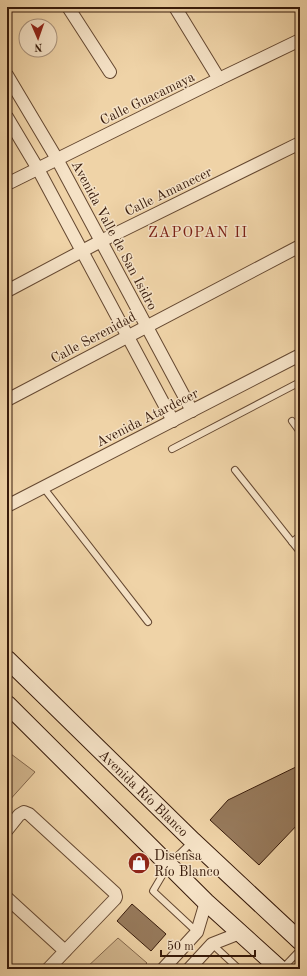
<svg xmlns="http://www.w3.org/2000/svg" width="307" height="976" viewBox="0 0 307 976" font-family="'Old Standard TT',serif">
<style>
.green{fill:#d0b48c;stroke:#84674b}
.building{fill:#977a5c;stroke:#371a0a}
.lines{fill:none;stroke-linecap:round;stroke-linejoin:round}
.lane-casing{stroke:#654831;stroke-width:8}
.street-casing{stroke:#654831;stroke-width:14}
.secondary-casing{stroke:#371a0a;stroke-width:19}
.lane{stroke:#f5e2c6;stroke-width:6}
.street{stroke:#f5e2c6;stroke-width:12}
.secondary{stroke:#f5e2c6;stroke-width:17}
.labels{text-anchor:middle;stroke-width:3;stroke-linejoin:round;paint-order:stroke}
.street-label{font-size:14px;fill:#371a0a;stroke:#f5e2c6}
.poi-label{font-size:14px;fill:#371a0a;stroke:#f5e2c6;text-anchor:start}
.neighbourhood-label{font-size:15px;letter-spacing:1px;fill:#7a1f14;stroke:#f5e2c6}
</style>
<rect width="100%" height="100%" fill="#efd3a7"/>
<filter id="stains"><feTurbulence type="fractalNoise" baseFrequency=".005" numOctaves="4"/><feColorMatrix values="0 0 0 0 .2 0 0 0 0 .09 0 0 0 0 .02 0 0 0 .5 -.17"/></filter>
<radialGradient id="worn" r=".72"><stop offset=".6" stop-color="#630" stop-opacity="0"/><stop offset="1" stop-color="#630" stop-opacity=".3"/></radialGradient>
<g class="green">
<polygon points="7,751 35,772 7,803"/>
<polygon points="118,938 147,963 141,969 85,969"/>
</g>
<g class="building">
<polygon points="300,765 300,822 259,865 210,820 228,800"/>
<polygon points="132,904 166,934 151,951 117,921"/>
</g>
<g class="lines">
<g class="lane-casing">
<g id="lane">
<polyline points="292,421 300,432"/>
<polyline points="172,449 300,382"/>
<polyline points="235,470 300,552"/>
<polyline points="43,487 148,622"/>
<polyline points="292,542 300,536"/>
<polyline points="192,842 169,864 153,891 197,932"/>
<polyline points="212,944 239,969"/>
<polyline points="282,969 300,950"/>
</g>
</g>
<g class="street-casing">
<g id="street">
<polyline points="68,7 110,72"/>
<polyline points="175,7 219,79"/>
<polyline points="7,75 57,159 192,411"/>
<polyline points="7,117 38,169 173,421"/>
<polyline points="7,184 219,79 300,40"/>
<polyline points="7,291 101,241 300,143"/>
<polyline points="7,400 300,246"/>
<polyline points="7,506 300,355"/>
<polyline points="7,830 19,815 24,812 29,814 115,893 116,897 115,899 48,969"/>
<polyline points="7,898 65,951"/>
<polyline points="163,969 197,932 206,902"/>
<polyline points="189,969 212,944 240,933"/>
</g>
</g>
<g class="secondary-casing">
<g id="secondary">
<polyline points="7,659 193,841 300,941"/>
<polyline points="7,704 206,902 280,969"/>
</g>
</g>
<use href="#lane" class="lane"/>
<use href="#street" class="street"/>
<use href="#secondary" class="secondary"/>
</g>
<defs>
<g id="shop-disc" transform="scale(1.15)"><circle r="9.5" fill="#8f2418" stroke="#f5e2c6"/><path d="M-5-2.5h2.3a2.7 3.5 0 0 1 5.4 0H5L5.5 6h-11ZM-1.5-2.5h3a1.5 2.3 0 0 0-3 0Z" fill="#fff"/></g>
</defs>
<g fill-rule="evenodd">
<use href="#shop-disc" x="139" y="863"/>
</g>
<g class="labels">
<g class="street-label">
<text transform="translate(147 98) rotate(-26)" y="5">Calle Guacamaya</text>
<text transform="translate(168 191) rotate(-26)" y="5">Calle Amanecer</text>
<text transform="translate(115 235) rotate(62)" y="5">Avenida Valle de San Isidro</text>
<text transform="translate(93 337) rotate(-28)" y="5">Calle Serenidad</text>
<text transform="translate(147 417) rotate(-27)" y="5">Avenida Atardecer</text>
<text transform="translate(144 793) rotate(44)" y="5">Avenida Río Blanco</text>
</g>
<g class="poi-label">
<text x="154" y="860">Disensa<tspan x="154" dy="16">Río Blanco</tspan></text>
</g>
<g class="neighbourhood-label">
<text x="198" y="237">ZAPOPAN II</text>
</g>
</g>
<rect width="307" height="976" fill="none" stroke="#efd3a7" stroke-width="24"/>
<rect x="8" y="8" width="291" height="960" fill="none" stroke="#371a0a" stroke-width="2"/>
<rect x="12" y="12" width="283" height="952" fill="none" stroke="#371a0a"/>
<g transform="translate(38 38) rotate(178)"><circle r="19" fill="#f5e2c6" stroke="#a9927b"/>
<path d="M0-3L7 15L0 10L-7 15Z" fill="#8f2418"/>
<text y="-6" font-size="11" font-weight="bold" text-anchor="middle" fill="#371a0a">N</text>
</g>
<path d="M161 950v6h94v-6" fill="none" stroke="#371a0a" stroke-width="2"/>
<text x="167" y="950" font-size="12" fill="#371a0a" stroke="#f5e2c6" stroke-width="3" paint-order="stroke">50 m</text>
<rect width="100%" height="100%" filter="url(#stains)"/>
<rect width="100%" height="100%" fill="url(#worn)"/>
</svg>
